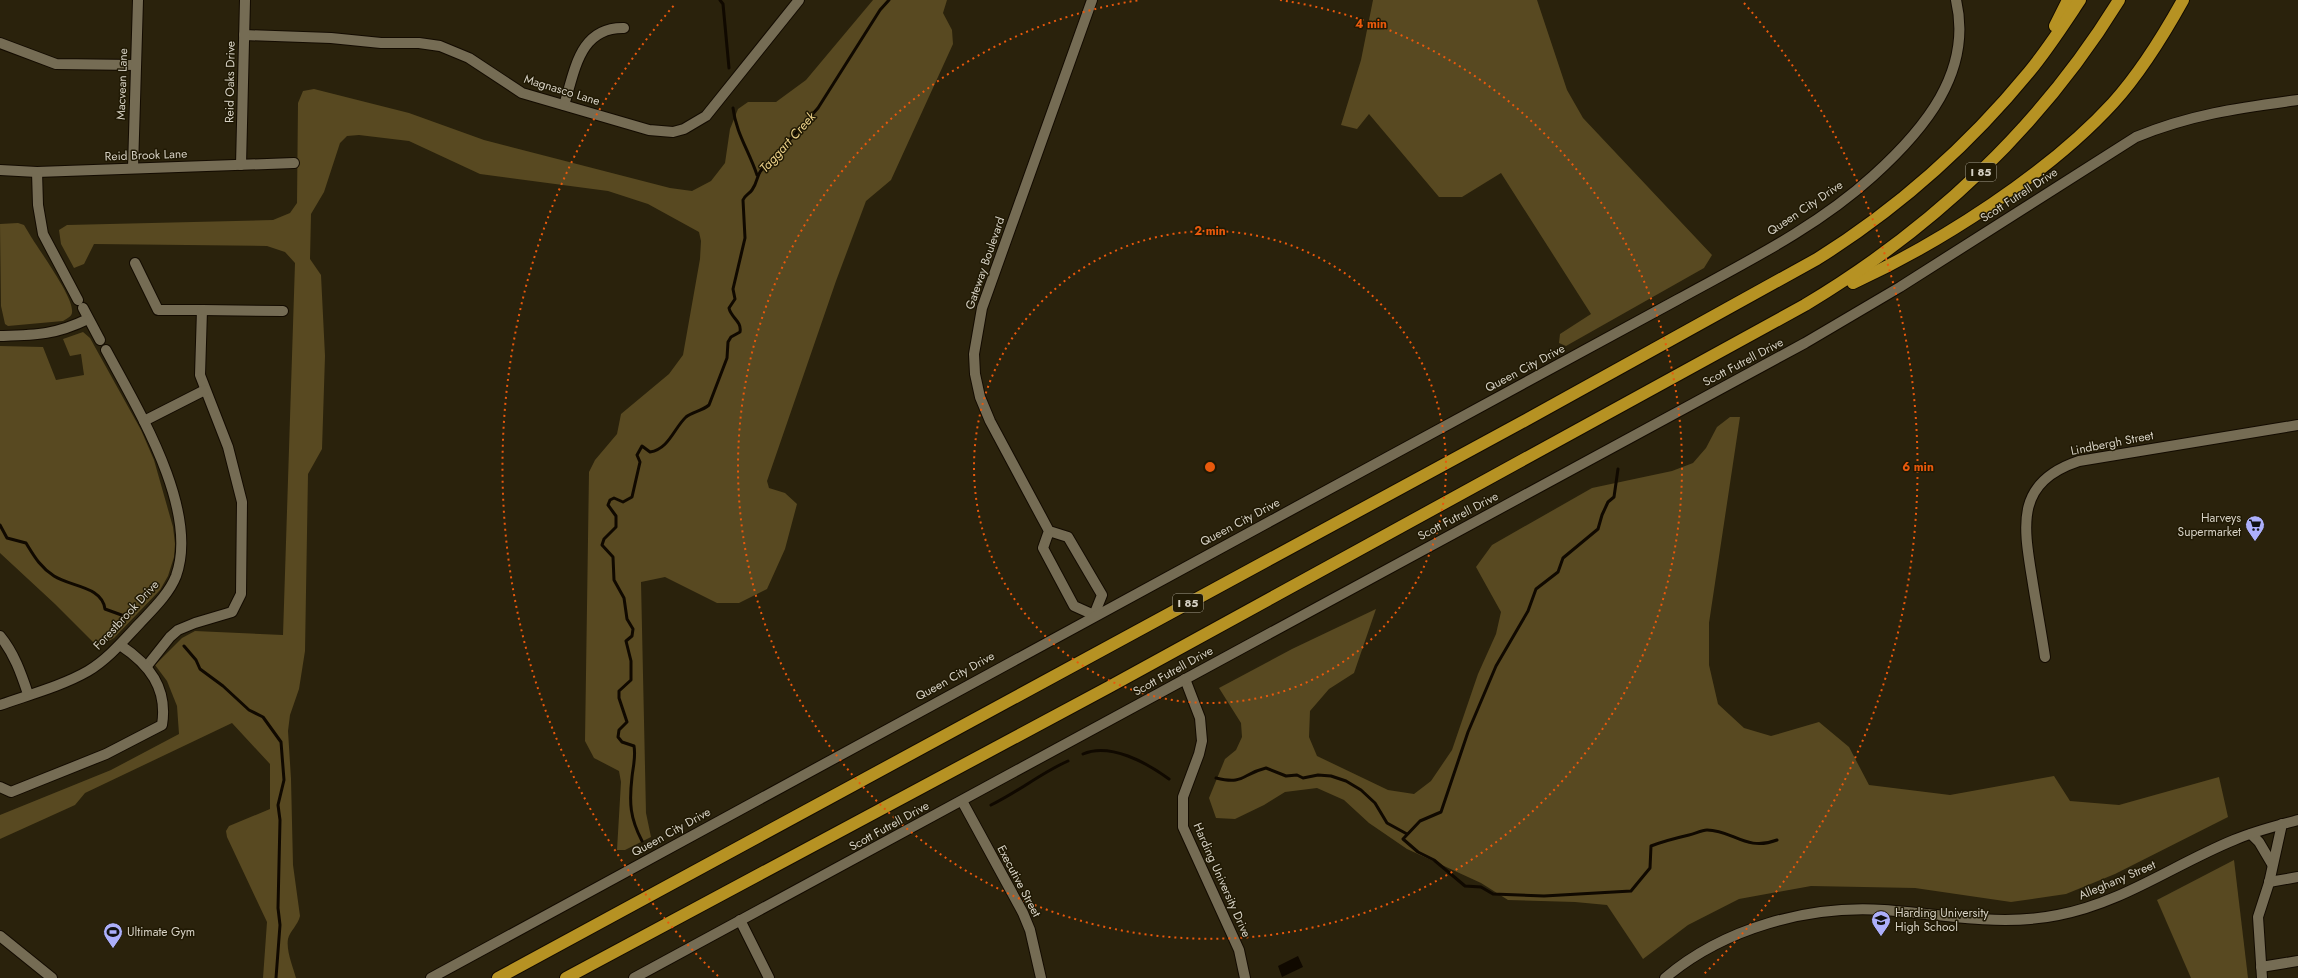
<svg xmlns="http://www.w3.org/2000/svg" width="2298" height="978" viewBox="0 0 2298 978" font-family="Jost,sans-serif">
<style>
.green{fill:#584921}
.water{fill:#100900}
.lines{fill:none;stroke-linecap:round;stroke-linejoin:round}
.stream{stroke:#100900;stroke-width:3}
.street-casing{stroke:#130b00;stroke-width:12}
.secondary-casing{stroke:#130b00;stroke-width:12}
.highway-casing{stroke:#130b00;stroke-width:14}
.street{stroke:#756c54;stroke-width:10}
.secondary{stroke:#756c54;stroke-width:10}
.highway{stroke:#b69223;stroke-width:12}
.ring{fill:none;stroke:#e8590c;stroke-width:2;stroke-dasharray:2 4}
.labels{text-anchor:middle;stroke-width:3;stroke-linejoin:round;paint-order:stroke}
.shield{fill:#201904;stroke:#9f9a8a;stroke-width:1}
.shield-label{font-size:11px;font-weight:bold;fill:#d6d1c4}
.street-label{font-size:12px;fill:#d6d1c4;stroke:#201904}
.poi-label{font-size:12px;fill:#d6d1c4;stroke:#201904;text-anchor:start}
.water-label{font-size:13px;font-style:italic;fill:#ecd189;stroke:#201904}
.centre{fill:#e8590c;stroke:#201904;stroke-width:2}
.ring-label{font-size:12px;text-anchor:middle;font-weight:bold;fill:#e8590c;stroke:#201904;stroke-width:3;stroke-linejoin:round;paint-order:stroke}
</style>
<rect width="100%" height="100%" fill="#2a220c"/>
<g class="green">
<path d="M 873,0 L 947,0 L 943,13 L 952,30 L 953,44 L 891,180 L 866,201 L 836,281 L 767,481 L 769,488 L 785,493 L 797,504 L 785,549 L 767,589 L 739,603 L 717,603 L 665,577 L 641,582 L 646,813 L 651,837 L 625,850 L 617,850 L 621,782 L 619,771 L 594,758 L 585,741 L 589,472 L 595,460 L 617,434 L 621,414 L 669,374 L 683,355 L 700,259 L 701,241 L 699,232 L 648,204 L 608,191 L 480,174 L 409,141 L 359,135 L 347,136 L 340,143 L 324,192 L 311,214 L 310,259 L 321,275 L 325,356 L 322,449 L 308,474 L 305,651 L 299,689 L 290,715 L 288,731 L 291,779 L 293,865 L 300,916 C 298,925 290,931 288,939 C 286,951 293,967 296,978 L 263,978 L 267,922 L 227,837 L 226,831 L 229,826 L 270,809 L 270,764 L 232,723 L 85,793 L 75,805 L 0,839 L 0,815 L 111,770 L 179,734 L 177,706 L 167,681 L 155,665 L 182,638 L 195,631 L 283,635 L 295,263 L 285,252 L 267,246 L 94,244 L 84,264 L 74,268 L 61,244 L 59,230 L 67,225 L 273,220 L 290,213 L 297,203 L 298,103 L 303,91 L 314,89 L 409,113 L 484,140 L 670,188 L 692,191 L 711,181 L 725,163 L 730,129 L 738,109 L 748,102 L 776,102 L 806,80 Z"/>
<polygon points="1373,0 1537,0 1567,90 1583,118 1712,255 1704,268 1566,346 1559,343 1560,334 1591,314 1501,173 1462,197 1439,197 1369,114 1357,129 1341,125 1361,60"/>
<path d="M 18,223 L 24,225 L 30,235 C 39,250 72,295 72,310 C 73,316 68,318 63,321 L 8,326 L 5,324 L 1,306 L 0,224 Z"/>
<polygon points="83,332 90,338 141,430 154,460 173,527 175,544 174,557 168,576 160,590 114,638 100,646 95,644 55,604 0,553 0,346 43,347 56,380 84,375 81,354 70,356 63,339"/>
<polygon points="1730,417 1740,417 1709,623 1709,665 1718,704 1744,728 1771,736 1819,722 1849,747 1869,785 1950,795 2054,776 2070,801 2119,805 2219,777 2228,817 2115,874 2066,894 2011,902 1915,888 1811,886 1739,899 1688,925 1643,959 1607,905 1575,902 1508,900 1481,883 1407,849 1369,823 1344,800 1317,788 1285,792 1264,805 1235,819 1216,818 1209,798 1225,759 1236,750 1242,737 1241,723 1219,688 1292,649 1376,609 1354,673 1329,689 1310,711 1309,737 1317,756 1388,790 1414,794 1431,781 1452,750 1478,674 1496,634 1501,612 1476,567 1492,545 1592,488 1672,471 1693,463 1706,448 1717,427"/>
<polygon points="2234,860 2248,978 2191,978 2157,900"/>
</g>
<polygon class="water" points="1298,956 1303,967 1282,977 1278,966"/>
<g class="lines">
<g class="stream">
<polyline points="720,0 723,4 729,68"/>
<path d="M 733,108 C 736,133 749,151 757,175"/>
<path d="M 1618,469 L 1614,497 L 1608,502 L 1602,515 L 1598,529 L 1563,558 L 1558,572 L 1536,589 L 1528,611 L 1496,666 L 1468,732 L 1441,812 L 1420,821 L 1403,839 L 1418,852 L 1434,860 L 1465,886 L 1481,887 L 1493,894 L 1544,896 L 1631,891 L 1650,868 L 1651,846 C 1664,841 1676,838 1689,835 C 1695,834 1701,830 1707,830 C 1733,830 1746,852 1777,840"/>
<path d="M 0,525 L 7,538 L 26,543 C 34,556 40,567 54,576 C 71,587 102,586 105,609 L 127,617"/>
<polyline points="184,646 196,660 200,669 223,686 249,710 263,717 281,742 284,780 278,805 280,820 278,908 280,925 276,978"/>
<path d="M 1083,754 C 1110,742 1147,763 1169,779"/>
<path d="M 1216,778 C 1245,785 1241,774 1266,768 L 1286,776 L 1297,775 L 1303,778 L 1318,775 L 1331,776 L 1346,781 L 1361,790 L 1375,803 L 1387,823 L 1407,834"/>
<path d="M 991,805 C 1018,792 1041,773 1068,761"/>
<path d="M 642,841 C 630,818 629,803 632,777 C 633,767 636,757 634,746 L 622,742 L 618,737 L 619,730 L 627,722 L 619,698 L 619,691 L 631,680 L 631,661 L 626,641 L 632,636 L 633,629 L 627,619 L 624,598 L 614,580 L 613,557 L 602,545 L 604,539 L 616,527 L 616,516 L 608,505 L 610,500 L 614,498 L 623,502 L 632,497 L 640,462 L 637,455 L 642,446 L 650,452 C 669,449 674,428 686,417 C 692,412 702,411 709,405 L 727,358 L 728,342 L 731,337 L 740,332 C 742,321 731,318 729,308 L 735,299 L 733,289 L 745,238 L 743,200 C 745,195 749,194 752,190 C 760,179 754,174 769,163 L 818,108 L 880,10 L 889,0"/>
</g>
<g class="street-casing">
<g id="street">
<polyline points="244,35 331,38 381,43 419,43 440,46 469,58 522,93 649,130 673,132 684,129 706,116 799,0"/>
<polyline points="0,43 56,64 136,65"/>
<path d="M 564,105 C 575,71 579,27 624,28"/>
<polyline points="241,165 245,0"/>
<polyline points="133,168 138,0"/>
<polyline points="0,170 37,172 294,163"/>
<polyline points="37,172 38,205 43,234 78,300"/>
<polyline points="135,263 158,310 202,310 200,375 228,447 242,502 241,594 232,612 195,623 178,630 170,637 147,666"/>
<polyline points="83,308 100,340"/>
<polyline points="202,310 283,311"/>
<path d="M 0,336 C 36,335 55,335 88,319"/>
<polyline points="144,421 205,390"/>
<polyline points="1049,531 1043,548 1074,606 1094,615 1102,595 1068,537 1049,531 990,421 980,397 975,374 974,354 982,308 1092,0"/>
<path d="M 0,636 C 14,653 21,673 28,694"/>
<path d="M 2045,657 C 2041,630 2036,604 2032,578 C 2023,523 2016,482 2079,461 L 2298,425"/>
<polyline points="1185,679 1200,718 1202,741 1199,754 1183,797 1183,827 1239,950 1245,978"/>
<path d="M 0,705 C 28,695 62,686 88,671 C 108,659 123,641 139,624 C 152,610 169,594 176,576 C 200,510 137,408 106,350"/>
<path d="M 0,787 L 11,792 L 106,754 L 162,725 C 168,688 149,664 120,645"/>
<polyline points="962,801 1023,913 1030,930 1041,978"/>
<polyline points="2251,834 2259,842 2272,864"/>
<polyline points="2269,882 2298,877"/>
<polyline points="740,920 769,978"/>
<polyline points="2261,967 2298,961"/>
<polyline points="2262,978 2258,917 2269,883 2282,824"/>
</g>
</g>
<g class="secondary-casing">
<g id="secondary">
<polyline points="0,936 52,978"/>
<path d="M 431,978 C 750,803 1069,628 1390,456 C 1485,404 1581,352 1677,300 C 1744,263 1816,228 1873,176 C 1924,130 1973,72 1956,0"/>
<path d="M 634,978 L 1805,343 L 1900,287 L 2136,137 C 2192,114 2239,108 2298,100"/>
<path d="M 1665,978 C 1724,928 1808,905 1884,910 C 1943,914 2000,927 2058,915 C 2122,903 2175,864 2234,840 C 2255,831 2276,826 2298,820"/>
</g>
</g>
<g class="highway-casing">
<g id="highway">
<polyline points="2055,26 2068,0"/>
<path d="M 1853,283 C 1940,243 2049,173 2113,103 C 2141,72 2163,36 2183,0"/>
<path d="M 498,978 L 1526,420 L 1817,259 C 1897,209 1969,145 2029,72 C 2048,49 2064,24 2080,0"/>
<path d="M 566,978 L 1109,687 L 1805,305 C 1932,229 2041,127 2119,0"/>
</g>
</g>
<use href="#street" class="street"/>
<use href="#secondary" class="secondary"/>
<use href="#highway" class="highway"/>
</g>
<g class="ring">
<circle cx="1210" cy="467" r="236"/>
<path d="M1280 0A472 472 0 1 1 1140 0"/>
<path d="M718 976A708 708 0 0 1 676 3M1744 3A708 708 0 0 1 1702 976"/>
</g>
<defs>
<g id="supermarket-pin" transform="scale(1)"><path d="M0 17L-7.5 6A9.5 9.5 0 1 1 7.5 6Z" fill="#acaffb" stroke="#201904"/><path d="M-6-5.5h2.5l.6 2H6L4.5 2H-2.5L-4.4-4H-6ZM-1.5 3.2a1.3 1.3 0 1 0 .1 0ZM3 3.2a1.3 1.3 0 1 0 .1 0Z" fill="#111"/></g>
<g id="school-pin" transform="scale(1)"><path d="M0 17L-7.5 6A9.5 9.5 0 1 1 7.5 6Z" fill="#acaffb" stroke="#201904"/><path d="M0-5L7-2L0 1L-7-2ZM-4 1L0 2.5L4 1V4Q0 6-4 4Z" fill="#111"/></g>
<g id="stadium-pin" transform="scale(1)"><path d="M0 17L-7.5 6A9.5 9.5 0 1 1 7.5 6Z" fill="#acaffb" stroke="#201904"/><path d="M0-5a6.5 5 0 1 0 0 10a6.5 5 0 1 0 0-10ZM-3.5-1.8h7v3.6h-7Z" fill="#111"/></g>
</defs>
<g fill-rule="evenodd">
<use href="#supermarket-pin" x="2255" y="525"/>
<use href="#school-pin" x="1881" y="920"/>
<use href="#stadium-pin" x="113" y="932"/>
</g>
<g class="labels">
<g class="shield">
<rect x="1966" y="163" width="30" height="18" rx="3"/>
<rect x="1173" y="594" width="30" height="18" rx="3"/>
</g>
<g class="shield-label">
<text x="1981" y="176">I 85</text>
<text x="1188" y="607">I 85</text>
</g>
<g class="street-label">
<text transform="translate(230 82) rotate(-89)" y="4">Reid Oaks Drive</text>
<text transform="translate(122 84) rotate(-88)" y="4">Macvean Lane</text>
<text transform="translate(562 90) rotate(17)" y="4">Magnasco Lane</text>
<text transform="translate(146 155) rotate(-2)" y="4">Reid Brook Lane</text>
<text transform="translate(2019 195) rotate(-33)" y="4">Scott Futrell Drive</text>
<text transform="translate(1805 208) rotate(-34)" y="4">Queen City Drive</text>
<text transform="translate(985 263) rotate(-71)" y="4">Gateway Boulevard</text>
<text transform="translate(1743 362) rotate(-28)" y="4">Scott Futrell Drive</text>
<text transform="translate(1525 368) rotate(-28)" y="4">Queen City Drive</text>
<text transform="translate(2112 443) rotate(-11)" y="4">Lindbergh Street</text>
<text transform="translate(1458 516) rotate(-28)" y="4">Scott Futrell Drive</text>
<text transform="translate(1240 522) rotate(-28)" y="4">Queen City Drive</text>
<text transform="translate(126 615) rotate(-47)" y="4">Forestbrook Drive</text>
<text transform="translate(1173 671) rotate(-29)" y="4">Scott Futrell Drive</text>
<text transform="translate(955 676) rotate(-29)" y="4">Queen City Drive</text>
<text transform="translate(889 826) rotate(-29)" y="4">Scott Futrell Drive</text>
<text transform="translate(671 832) rotate(-29)" y="4">Queen City Drive</text>
<text transform="translate(1222 880) rotate(66)" y="4">Harding University Drive</text>
<text transform="translate(2117 880) rotate(-23)" y="4">Alleghany Street</text>
<text transform="translate(1019 881) rotate(62)" y="4">Executive Street</text>
</g>
<g class="poi-label">
<text x="2241" y="522" text-anchor="end">Harveys<tspan x="2241" dy="14">Supermarket</tspan></text>
<text x="1895" y="917">Harding University<tspan x="1895" dy="14">High School</tspan></text>
<text x="127" y="936">Ultimate Gym</text>
</g>
<g class="water-label">
<text transform="translate(787 142) rotate(-48)" y="5">Taggart Creek</text>
</g>
</g>
<circle cx="1210" cy="467" r="6" class="centre"/>
<g class="ring-label">
<text x="1371" y="28">4 min</text>
<text x="1210" y="235">2 min</text>
<text x="1918" y="471">6 min</text>
</g>
</svg>
